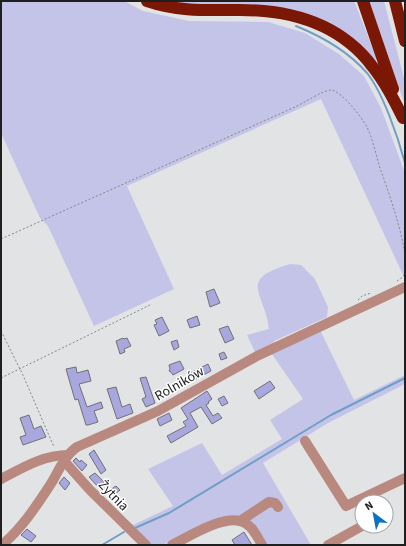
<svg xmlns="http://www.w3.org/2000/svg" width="406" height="546" viewBox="0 0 406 546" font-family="'Source Sans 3',sans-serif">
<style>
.green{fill:#c4c4e9}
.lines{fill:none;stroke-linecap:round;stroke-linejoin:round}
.stream{stroke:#6f9fc5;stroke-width:2}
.building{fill:#a9a8de;stroke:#717173}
.path{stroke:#858687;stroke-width:1;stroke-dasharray:2 2;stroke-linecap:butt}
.minor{stroke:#b9897f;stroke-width:10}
.highway{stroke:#7b1705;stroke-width:12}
.labels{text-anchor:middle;stroke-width:3;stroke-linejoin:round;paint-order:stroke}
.street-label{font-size:14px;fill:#1f1f20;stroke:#fff}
</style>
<rect width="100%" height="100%" fill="#e2e3e5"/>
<g class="green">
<polygon points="1,1 124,1 143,11 189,21 268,22 305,33 339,54 364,76 381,108 405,173 405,279 321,99 127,186 174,289 94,326 48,226 40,218 1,133"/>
<polygon points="163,1 190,2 199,1 354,1 377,59 374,60 349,36 326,22 303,12 279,7 197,6"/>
<polygon points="369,1 384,1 405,82 405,105"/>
<path d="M 290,264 L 301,265 L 315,279 L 328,307 L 327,317 L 274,341 L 277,349 L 320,330 L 354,400 L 405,375 L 405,384 L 328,423 L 263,463 L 311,545 L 265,545 L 255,529 L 220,519 L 162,545 L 151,545 L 131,526 L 173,506 L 148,469 L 202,443 L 222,475 L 282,439 L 270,420 L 303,399 L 267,347 L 255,352 L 247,335 L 269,329 C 264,291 237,280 290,264 Z"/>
</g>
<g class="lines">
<g class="stream">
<path d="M 296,26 C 323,37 348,51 367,73 C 383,93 398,137 405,163"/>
<polyline points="135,528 169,513 331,415 405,378"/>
<polyline points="102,545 124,532"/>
</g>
</g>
<g class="building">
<polygon points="214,289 220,303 210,307 206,292"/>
<polygon points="197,316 200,325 190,328 187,320"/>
<polygon points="162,317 169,331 159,336 154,325 157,324 155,320"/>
<polygon points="228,326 234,339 225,343 219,329"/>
<polygon points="123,338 124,339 127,338 131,346 124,349 125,352 120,354 116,341"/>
<polygon points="177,340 179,347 174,350 171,342"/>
<polygon points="224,352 227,358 221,360 219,354"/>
<polygon points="180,361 184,369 173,375 171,372 169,371 170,369 169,365"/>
<polygon points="208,364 211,371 194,380 190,373"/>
<polygon points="76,367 77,373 88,370 91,381 79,384 87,407 101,402 103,408 94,411 98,422 88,425 86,425 78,399 75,400 66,369"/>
<polygon points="146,377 155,403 146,407 142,399 146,397 140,378"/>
<polygon points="270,381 275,388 259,399 254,391"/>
<polygon points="116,387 122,407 130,404 133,413 117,419 107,389"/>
<polygon points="207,391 212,399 208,402 209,403 206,405 213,416 218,413 222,418 212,424 201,407 190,413 198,427 171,443 167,436 186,426 183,422 188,419 181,408"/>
<polygon points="224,396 228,403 222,406 218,399"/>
<polygon points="169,413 172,420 160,426 157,419"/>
<polygon points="29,415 34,429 41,426 46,437 23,445 20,437 26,435 20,418"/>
<polygon points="94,450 106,470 101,474 89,454"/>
<polygon points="76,458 80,462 81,460 87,465 82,471 73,461"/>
<polygon points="95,473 104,482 99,488 89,477"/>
<polygon points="64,477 70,483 65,490 59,483"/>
<polygon points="116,486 120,490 114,495 110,490"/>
<polygon points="27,529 36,536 31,542 21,535"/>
<polygon points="244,532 252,545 235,545 232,540"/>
</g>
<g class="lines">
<g class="path">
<path d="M 1,239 L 295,107 C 304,103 323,90 331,90 C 342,91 362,118 367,127 C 373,140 376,155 380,168 C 390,196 400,225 405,254"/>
<polyline points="397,281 403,277 405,273"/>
<polyline points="358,300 362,296 371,293"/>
<polyline points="1,331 22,373 54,447"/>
<polyline points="1,378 152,304"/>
</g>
<g class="minor">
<polyline points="305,441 346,506 405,478"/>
<polyline points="65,462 90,490 146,545"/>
<path d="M 1,479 C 22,468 43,455 68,455"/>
<polyline points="240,521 269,502 275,503 278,507"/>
<path d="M 2,545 C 23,527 37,505 52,482 C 59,470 65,455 77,447 L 158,411 L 257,356 L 405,287"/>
<path d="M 172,545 C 190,536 227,512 245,523 C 253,527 258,538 262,545"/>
<polyline points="328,545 362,526"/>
</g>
<g class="highway">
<path d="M 147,1 C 179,12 208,10 240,10 C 291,10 340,24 372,66 C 385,82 394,100 403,118"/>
<polyline points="363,1 393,89"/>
<polyline points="395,1 405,41"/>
</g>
</g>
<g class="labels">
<g class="street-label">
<text transform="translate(179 383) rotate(-30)" y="5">Rolników</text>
<text transform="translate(114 495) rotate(46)" y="5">Żytnia</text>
</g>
</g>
<rect width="406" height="546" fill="none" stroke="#1f1f20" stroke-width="4"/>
<g transform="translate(374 514) rotate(328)"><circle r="19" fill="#ffffff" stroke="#a5a5a6"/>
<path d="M0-3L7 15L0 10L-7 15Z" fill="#0a73bf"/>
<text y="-6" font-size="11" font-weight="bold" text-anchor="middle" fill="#1f1f20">N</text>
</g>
</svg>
